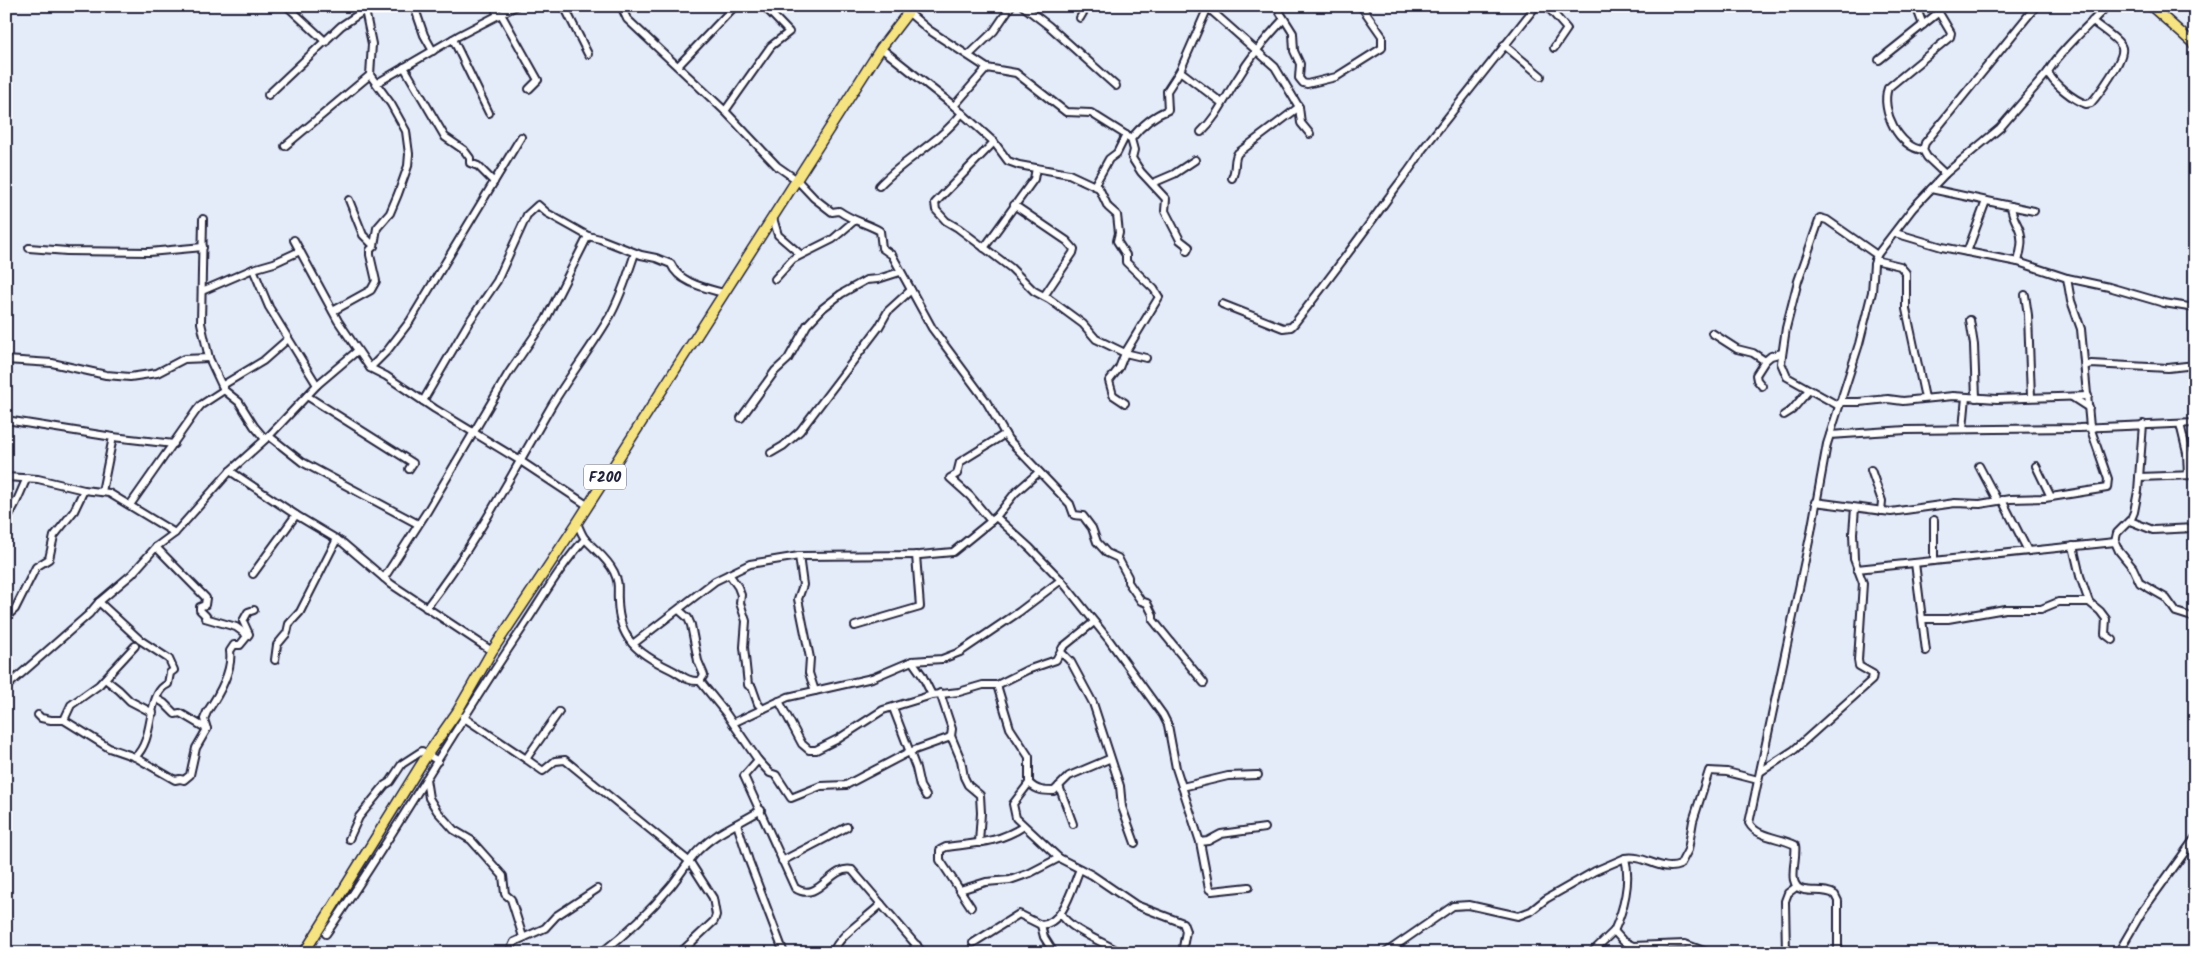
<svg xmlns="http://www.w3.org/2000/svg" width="2201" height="959" viewBox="0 0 2201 959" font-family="Kalam,sans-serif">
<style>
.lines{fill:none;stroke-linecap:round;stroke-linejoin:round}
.minor-casing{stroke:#22223b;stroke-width:10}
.major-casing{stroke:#22223b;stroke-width:12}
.minor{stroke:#fff;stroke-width:6}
.major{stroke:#f6e381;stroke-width:9}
.labels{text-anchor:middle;stroke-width:5;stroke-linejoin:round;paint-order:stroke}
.shield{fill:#fff;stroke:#646476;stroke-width:1}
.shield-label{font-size:15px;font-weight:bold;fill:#22223b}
</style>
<rect width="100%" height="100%" fill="#e4ebf9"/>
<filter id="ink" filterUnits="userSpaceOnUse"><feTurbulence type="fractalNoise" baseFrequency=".02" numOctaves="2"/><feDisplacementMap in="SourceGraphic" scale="10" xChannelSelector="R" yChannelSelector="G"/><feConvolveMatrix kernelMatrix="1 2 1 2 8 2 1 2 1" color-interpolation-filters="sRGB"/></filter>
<g filter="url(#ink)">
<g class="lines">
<g class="minor-casing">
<g id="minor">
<polyline points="287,6 326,42"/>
<polyline points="361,6 365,10 372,44 370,75 391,104 406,131 409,154 408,166 398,194 390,213 377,228 374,246"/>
<polyline points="414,6 424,35 433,51"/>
<polyline points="494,6 498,15"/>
<polyline points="564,6 588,54"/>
<path d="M 621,6 L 627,19 L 725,111 L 777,166 L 797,180 L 814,198 L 832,212 L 839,211 C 853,221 866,223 880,231 L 882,248 L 892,255 L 932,328 L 986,401 L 1008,439 L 1070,504 L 1074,515 L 1083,516 L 1092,528 L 1097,542 L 1107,553 L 1118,558 L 1128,577 L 1128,582 L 1141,601 L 1147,603 L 1153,615 L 1153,620 L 1204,683"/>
<polyline points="1023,6 1049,26 1116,86"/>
<polyline points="1206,6 1275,67 1299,107 1301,123 1310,134"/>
<polyline points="1276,6 1293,33 1294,51 1300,64 1299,78 1303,83 1307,84 1336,77 1382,48 1382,36 1361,6"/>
<polyline points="1547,6 1567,29 1554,48"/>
<polyline points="1916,6 1923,25"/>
<polyline points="909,13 929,30 987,68 1016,73 1066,112 1091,113 1126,135"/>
<polyline points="501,14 538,80 529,89"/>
<polyline points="1080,18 1087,6"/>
<path d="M 2092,21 C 2099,27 2120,40 2122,48 C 2125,59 2098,95 2091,103 L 2086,104 C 2074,100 2053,84 2048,72 C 2057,54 2092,22 2107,6"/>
<polyline points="453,39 489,113"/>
<polyline points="1504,45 1541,76"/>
<polyline points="881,48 954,106 994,142 1008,161 1019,165 1069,174 1099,188 1108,207 1117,215 1119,233 1117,241 1126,255 1126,262 1154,289 1159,297 1125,353 1119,368 1109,381 1113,395 1125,403"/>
<polyline points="969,55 994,31 1011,6"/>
<polyline points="1879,60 1939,12"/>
<polyline points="678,66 735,6"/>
<polyline points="404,67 445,137 464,150 470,158 470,163 478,166 494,182"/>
<polyline points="1180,71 1222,103"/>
<polyline points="377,83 458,36 516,6"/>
<polyline points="268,95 341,26 365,10"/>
<polyline points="954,106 987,68"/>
<polyline points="725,111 771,46 789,32 764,6"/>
<path d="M 1201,132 C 1217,117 1226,96 1238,78 C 1251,56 1266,38 1283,20"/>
<polyline points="994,142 935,203 936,210 946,221 958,228 1011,268 1034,291 1049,299 1083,324 1096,339 1125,353 1146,358"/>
<polyline points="285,146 370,75"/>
<path d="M 1923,150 C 1899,148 1880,110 1888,88 L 1950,37 L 1951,33 L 1935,6"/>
<polyline points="1945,174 1927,157 1923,150 1925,143 2036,6"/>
<path d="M 1232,178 C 1237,168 1233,159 1238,153 L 1299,107"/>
<polyline points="1153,183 1174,174 1195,160"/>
<path d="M 879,186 C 904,159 939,143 962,113"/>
<polyline points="1094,186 1109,159 1117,153 1126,135 1128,137"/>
<polyline points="1931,189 2034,211"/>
<polyline points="1014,205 1067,241 1074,249 1073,253 1044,296"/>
<path d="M 2011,206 C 2012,215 2014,218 2018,226 C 2024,238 2021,249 2018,262"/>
<polyline points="773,218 778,235 800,254"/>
<polyline points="203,219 201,323 209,358 224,390 239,402 254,426 265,439"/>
<polyline points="1895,233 1942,247 2018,262 2067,278 2109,287 2164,303 2195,308"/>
<polyline points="294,240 338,321 370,368 386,376 435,409 519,460 587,505"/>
<polyline points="29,248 67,251 149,252 203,247"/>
<polyline points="984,248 1034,179 1036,168"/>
<path d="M 1187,251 L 1189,247 L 1180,240 L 1165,211 L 1166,199 L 1141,172 L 1132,158 L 1134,150 L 1131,139 C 1141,126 1152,116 1168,110 L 1167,91 L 1180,71 L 1208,7"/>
<polyline points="1967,252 1986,201"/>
<polyline points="1875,260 1900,266 1906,273 1906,309 1925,398"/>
<polyline points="253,269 269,307 317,385"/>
<polyline points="775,279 793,259 833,239 854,221"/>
<polyline points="202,291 253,269 274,263 300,251"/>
<polyline points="2025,295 2028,315 2031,397"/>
<path d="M 1222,304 L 1283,328 L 1291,327 L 1294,324 C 1327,282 1358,240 1389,197 C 1400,181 1413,167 1422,150 L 1536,6"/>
<polyline points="333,311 371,290 376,281 370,255 370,250 374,246 363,235 349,200"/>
<polyline points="1970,320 1974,345 1976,398"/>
<polyline points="1712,333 1737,349 1753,353 1765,361 1771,356 1782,353"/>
<polyline points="6,360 52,363 106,375 130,377 157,373 184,359 209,358"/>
<polyline points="2085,366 2091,364 2168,368 2195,365"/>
<polyline points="370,368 387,351 410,321 521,137"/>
<polyline points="223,385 263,361 288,339"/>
<polyline points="1762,386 1757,380 1756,375 1765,361"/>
<polyline points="307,396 413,463 409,469"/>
<polyline points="2072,397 2089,408"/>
<path d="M 423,401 L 469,322 L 497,281 L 527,215 L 538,205 L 547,213 L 588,236 L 600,239 L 641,255 L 656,258 L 671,264 C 679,283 706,288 723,293"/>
<polyline points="1840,402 1859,402 1888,399 1903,401 1953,396 1997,399 2088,396"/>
<polyline points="1839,406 1787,377 1781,363 1786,328 1798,281 1820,218 1827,220 1877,255"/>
<polyline points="1784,415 1792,410 1808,391"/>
<polyline points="741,418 775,371 788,359 807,325 823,308 841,294 866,280 878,279 900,272"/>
<polyline points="6,420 113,437 174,444"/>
<polyline points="2143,424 2138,491 2134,512 2131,519 2117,533 2115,542 2119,551 2133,568 2140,583 2166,598 2176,612 2195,618"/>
<polyline points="2180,424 2187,453 2188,475"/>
<polyline points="1963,429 1966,397"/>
<polyline points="1830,435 1906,430 2079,428 2195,423"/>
<polyline points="269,436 302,462 418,524"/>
<polyline points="771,453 783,446 800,431 879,327 888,311 911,290"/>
<polyline points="1979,466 1997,500"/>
<polyline points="2036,466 2051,497"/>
<polyline points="1871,470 1882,501 1881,511"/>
<polyline points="230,471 296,515 343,543 391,584 492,651"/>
<polyline points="6,477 38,479 84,490 109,493 175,533"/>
<polyline points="2139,477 2195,475"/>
<polyline points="102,492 113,437"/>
<polyline points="2002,500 2028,551"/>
<polyline points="1815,502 1891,512 1955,503 1980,504 2010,499 2045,498 2107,488 2108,479 2090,427 2081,329 2071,301 2067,278"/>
<polyline points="130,505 196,411 201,405 224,390"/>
<polyline points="996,517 1030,548 1061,580 1109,640 1163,715 1168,725 1176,768 1200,842 1209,889 1212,891 1249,887"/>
<path d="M 6,519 C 16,507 20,492 27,478"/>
<polyline points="991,521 970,496 950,478 957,474 960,462 1005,434"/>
<polyline points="2130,521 2153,530 2195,528"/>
<path d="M 577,523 C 580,529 582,536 586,540 C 596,551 607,558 614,572 C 620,585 617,588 618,601 C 619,639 637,653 670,669 C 681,674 686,682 700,681"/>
<polyline points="2073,546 2080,576 2089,602 2100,611 2106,619 2105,634 2113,640"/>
<polyline points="156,547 206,598 205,605 200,607 200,610 206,616 205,618 236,627 247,635"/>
<polyline points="799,556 803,585 798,599 810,658 809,673 815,691"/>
<polyline points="1934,561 1934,520"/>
<polyline points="1915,563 1926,651"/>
<polyline points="1857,569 2115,542"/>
<polyline points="253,574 296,515"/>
<polyline points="729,574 738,587 741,595 740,603 746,621 744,647 748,685 752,687 758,704 763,709"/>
<polyline points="384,578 428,510 508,374 546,319 588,236"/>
<path d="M 99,602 L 140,640 L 169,659 L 174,670 L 170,673 L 168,684 C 166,685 164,686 162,688 C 147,704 154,740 135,757"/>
<path d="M 426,608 C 475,545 512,474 552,405 C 570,375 592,347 610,316 C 621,296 628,274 635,253"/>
<polyline points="679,610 688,618 691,625 698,661 704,675 700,681"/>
<polyline points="6,617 15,609 36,567 49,559 54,536 74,511 84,490"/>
<polyline points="1923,619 1948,619 2005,609 2041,609 2058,602 2089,602"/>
<polyline points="855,626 920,607 916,555"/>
<polyline points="633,644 715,581 750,564 799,556 920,555 953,552 996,517 1015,493 1039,472"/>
<polyline points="1062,653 1071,662 1093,703 1120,786 1122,807 1135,843"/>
<polyline points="275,660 277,645 287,633 289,624 300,612 337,539"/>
<polyline points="912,661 922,675 932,695"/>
<polyline points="105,679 119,690 130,701 153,713"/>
<polyline points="700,681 725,712 758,760 770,773 776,775 791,798 821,786 846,785 909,752 948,738 951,736 952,729 940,693"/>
<path d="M 997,685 L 1010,728 L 1029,757 L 1029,783 C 1037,791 1044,791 1054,791 L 1069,776 L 1109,759"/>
<polyline points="6,687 89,614 99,602 132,574 156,547 175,533 230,471 269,436 317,385 357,351"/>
<polyline points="157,699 164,703 175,714 180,713 207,729"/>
<polyline points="779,701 802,744 809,750 816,750 838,739 883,710 932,695 959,692 983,685 997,685 1027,670 1056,660 1063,647 1094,622"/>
<polyline points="893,708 916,768 920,786 926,796"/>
<path d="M 38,715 L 41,718 L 51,720 L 64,720 L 109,748 L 135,757 L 175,780 L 180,779 L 184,780 L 190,775 L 196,748 L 207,729 L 204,719 L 207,712 C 218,696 233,671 230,651 L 234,645 L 240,645 L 249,634 L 243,621 L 248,612 L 254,610"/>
<polyline points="463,717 526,759 559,712"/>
<polyline points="64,720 71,705 99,685 135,646"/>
<polyline points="733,723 788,697 872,678 912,661 942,659 960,652 1019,612 1061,580"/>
<polyline points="951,736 961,760 964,777 968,785 980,795 981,813 979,843"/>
<polyline points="526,759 543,771 555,761 565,760 690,862 713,898 716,915 714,921 680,953"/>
<path d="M 758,760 L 744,776 L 795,888 C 819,904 830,865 852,870 L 923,953"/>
<polyline points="1760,772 1794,750 1872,680 1873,674 1859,666 1858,660 1863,583 1854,559 1853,533 1855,508"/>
<polyline points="426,779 429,798 437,811 454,830 471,840 503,876 505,894 511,899 523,937"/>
<polyline points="1029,783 1013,804 1016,818 1059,858 1092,875 1136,905 1183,923 1186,931 1182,953"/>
<polyline points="1059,786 1073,824"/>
<polyline points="1182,787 1228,776 1258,775"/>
<polyline points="737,824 749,861 784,953"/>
<polyline points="349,839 359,817 385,785 390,782 402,764 422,751 438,761"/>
<polyline points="1200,842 1208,841 1221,834 1265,828"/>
<path d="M 1625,858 C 1644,854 1662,873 1680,865 L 1688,850 L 1693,821 L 1709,771 L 1727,772 L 1758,780"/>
<polyline points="782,861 847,827"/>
<polyline points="960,890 986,882 1010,880 1030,873 1059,858"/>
<path d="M 971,907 L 940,860 L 940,850 L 946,847 C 975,843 999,843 1024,826"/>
<path d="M 1061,914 C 1070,930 1104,942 1121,953"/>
<polyline points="1041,925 1044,937 1054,953"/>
<polyline points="1614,931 1623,941 1633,946 1685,944 1709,953"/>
<path d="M 326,934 C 393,837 450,736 515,639 C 538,606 558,568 585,539"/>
<path d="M 973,943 L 1019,914 L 1041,925 C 1064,924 1072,887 1080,869"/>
<polyline points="509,953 514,942 545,928 556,916 597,889"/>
<path d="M 601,953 C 626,934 651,910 671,886 C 679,876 686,865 694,855 C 713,833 737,825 761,810"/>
<path d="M 833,953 C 838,935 868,918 881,904"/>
<polyline points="909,953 917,945"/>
<path d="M 1385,953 L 1453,906 L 1469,905 L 1518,916 L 1531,911 L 1546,899 L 1595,871 L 1625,858 C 1631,881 1624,909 1614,931 L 1591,953"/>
<polyline points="1786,953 1785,901 1788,893 1796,887"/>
<path d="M 1838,953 L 1838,901 L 1835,895 C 1827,889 1814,892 1804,890 C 1785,887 1798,858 1795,845 C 1780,837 1757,838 1749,823 L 1811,532 L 1827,444 L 1859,344 L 1872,292 L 1874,264 L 1877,255 L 1913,208 L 1945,174 L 2000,128 L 2048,72"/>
<polyline points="2118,953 2143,910 2195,838"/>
</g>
</g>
<g class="major-casing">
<g id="major">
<polyline points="2151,6 2195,45"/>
<polyline points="304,953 427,755 457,712 492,651 577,523 881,48 913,6"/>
</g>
</g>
<use href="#minor" class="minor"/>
<use href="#major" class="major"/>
</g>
</g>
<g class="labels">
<rect class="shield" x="584" y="464.5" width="42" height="25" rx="4"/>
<g class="shield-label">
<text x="605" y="482">F200</text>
</g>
</g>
<rect width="2201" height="959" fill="none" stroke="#fff" stroke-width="25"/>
<rect x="12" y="12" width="2176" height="934" fill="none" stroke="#22223b" stroke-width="2" filter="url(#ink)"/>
</svg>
